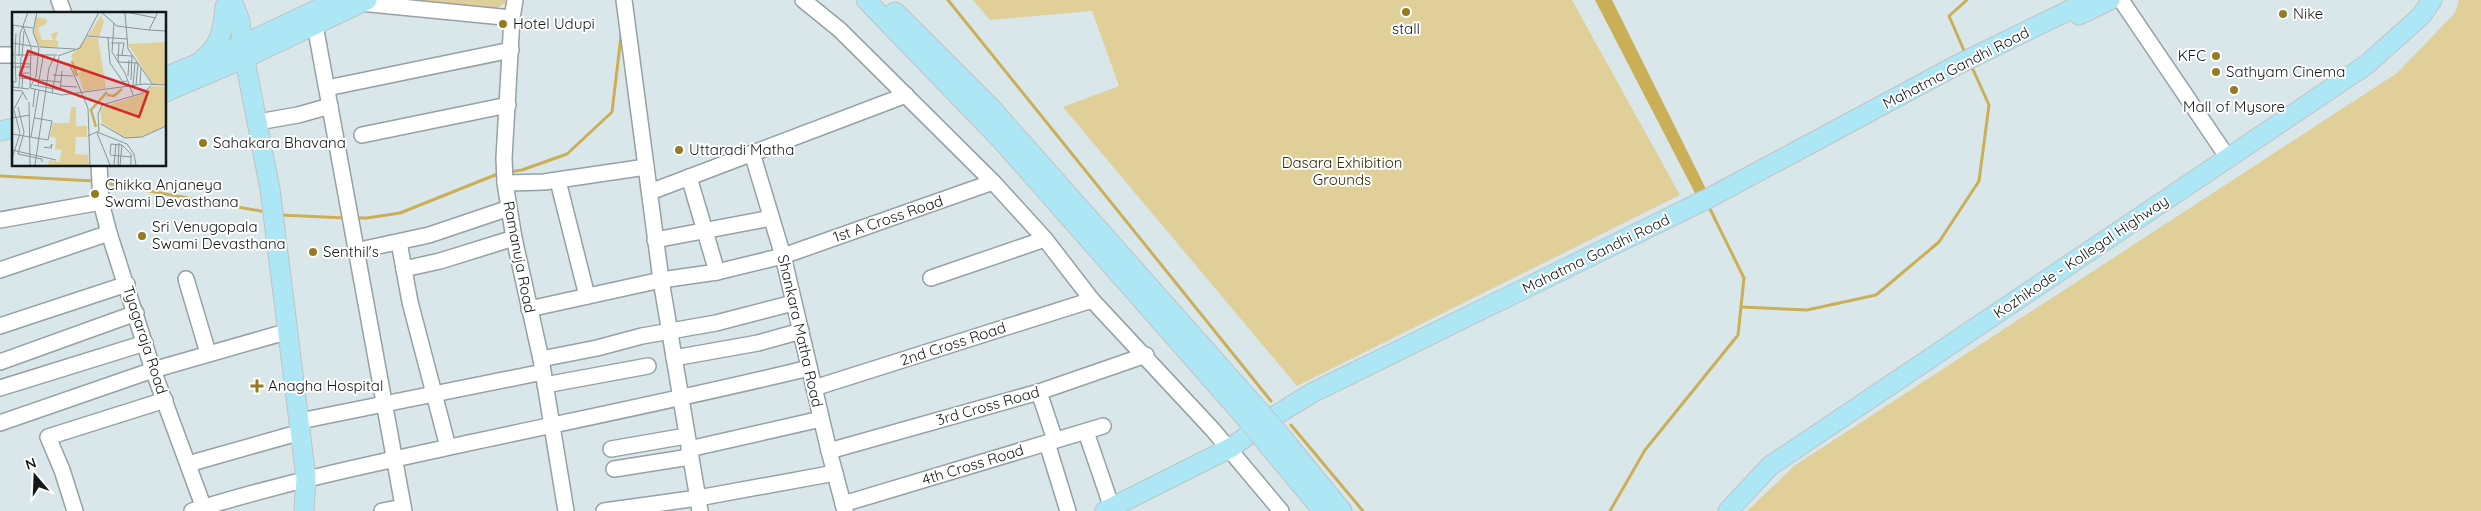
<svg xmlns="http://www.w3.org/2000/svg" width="2481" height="511" viewBox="0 0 2481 511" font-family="Quicksand,sans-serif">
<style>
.green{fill:#e1cf99}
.water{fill:#cbaf57}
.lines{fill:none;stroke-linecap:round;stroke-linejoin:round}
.stream{stroke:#cbaf57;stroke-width:3}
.minor-casing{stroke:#94a1a5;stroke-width:18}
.major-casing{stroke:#c1c3c3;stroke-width:21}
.minor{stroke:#fff;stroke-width:15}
.major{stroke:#ade7f6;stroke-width:19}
.major-bridge-casing{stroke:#c1c3c3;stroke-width:21;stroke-linecap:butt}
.major-bridge{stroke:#ade7f6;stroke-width:19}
.poi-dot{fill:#947a21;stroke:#fff;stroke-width:2}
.labels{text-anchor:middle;stroke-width:4;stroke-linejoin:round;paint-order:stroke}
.poi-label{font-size:15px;fill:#121718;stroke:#fff;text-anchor:start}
.street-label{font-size:15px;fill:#121718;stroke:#fff}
.park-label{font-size:15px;fill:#342800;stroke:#fff}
.inset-river{fill:none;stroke:#cbaf57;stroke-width:2.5}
.inset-road{fill:none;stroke:#899497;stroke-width:1}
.view{fill:#d62828;fill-opacity:0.15;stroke:#d62828;stroke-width:2.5}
.inset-edge{fill:none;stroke:#121718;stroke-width:2.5}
</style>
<rect width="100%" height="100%" fill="#d9e7eb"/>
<g class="green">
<polygon points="400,0 507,0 507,2 497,8"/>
<polygon points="973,0 1572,0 1680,195 1297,386 1063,107 1119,86 1092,11 990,20"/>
<polygon points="2459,0 2481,0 2481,511 1747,511 1794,466 2397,73 2455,13"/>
</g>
<polygon class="water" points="1595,0 1612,0 1707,191 1697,197"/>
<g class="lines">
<g class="stream">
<polyline points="948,0 1271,401"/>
<polyline points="1966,55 1949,16 1967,0"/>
<polyline points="509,172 522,170 567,154 612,112 621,36"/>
<polyline points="0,176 94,181"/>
<polyline points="105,183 266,212"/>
<polyline points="280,215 346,218"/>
<polyline points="355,218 367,218 400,213 500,173"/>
<polyline points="1741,307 1807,310 1876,295 1939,242 1979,181 1989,105 1971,65"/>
<polyline points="1291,425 1363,511"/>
<polyline points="1610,511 1645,450 1738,335 1744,278 1708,205"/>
</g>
<g class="minor-casing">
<g id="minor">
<polyline points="59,0 64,14"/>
<polyline points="515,0 512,18 504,158 505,183 514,238 541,359 566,511"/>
<polyline points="624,0 661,280 700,511"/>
<polyline points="803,0 840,30 993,182 1045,239 1092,300 1213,430 1281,511"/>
<polyline points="2121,0 2228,158"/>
<polyline points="360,3 512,18"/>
<polyline points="315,25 404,511"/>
<polyline points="0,55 14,55"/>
<polyline points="327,88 511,50"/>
<polyline points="258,122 298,115 330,106"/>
<polyline points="362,135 508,105"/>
<polyline points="752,153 783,256 829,451 845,511"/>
<polyline points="99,165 101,202 109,233 153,370 205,511"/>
<polyline points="689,177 717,272"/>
<polyline points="558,181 587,296"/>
<polyline points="505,183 544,182 646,167"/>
<polyline points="650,192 906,95"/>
<polyline points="0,220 101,202"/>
<polyline points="655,240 771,218"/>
<polyline points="399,242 410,302 448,447"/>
<polyline points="355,251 429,235 509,208"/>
<polyline points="404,269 440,261 514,238"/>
<polyline points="0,270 109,233"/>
<polyline points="931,278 1045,239"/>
<polyline points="186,279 208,353"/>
<polyline points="529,309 661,280 717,272 783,256 993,182"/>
<polyline points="0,326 127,284"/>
<polyline points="674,358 758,343 801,331"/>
<polyline points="541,359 597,348 642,336 716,323 793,303"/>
<polyline points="0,362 136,313"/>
<polyline points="545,385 648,366"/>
<polyline points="0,388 145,343"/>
<polyline points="814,388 1092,300"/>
<polyline points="1039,392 1055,440"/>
<polyline points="300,421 543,372"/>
<polyline points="0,423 153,370 289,331"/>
<polyline points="1086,432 1112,508"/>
<polyline points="1047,443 1068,511"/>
<polyline points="611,449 686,436"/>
<polyline points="689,449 821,419"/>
<polyline points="829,451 1039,392 1146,355"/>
<polyline points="188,464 301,432"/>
<polyline points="614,469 690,457"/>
<polyline points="843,504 1103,426"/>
<polyline points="75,511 62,470 48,437 165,400"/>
<path d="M 192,511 C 278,484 362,466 450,447 C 570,421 690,397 809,368"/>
<polyline points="382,511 403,507"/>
<polyline points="604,511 698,498 835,473"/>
</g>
</g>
<g class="major-casing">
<g id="major">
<polyline points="232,0 240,21 242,45 270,189 306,478 304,511"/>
<polyline points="866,0 1004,143 1251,424"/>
<polyline points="895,12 993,110 1263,415"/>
<polyline points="2079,15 2110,0"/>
<path d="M 203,59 C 221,46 223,28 225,7"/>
<polyline points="165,77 242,45 337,0"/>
<polyline points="165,92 245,58 367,0"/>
<polyline points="0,131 14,128"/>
<polyline points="1280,435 1342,511"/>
<polyline points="1267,444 1323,511"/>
<polyline points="1105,511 1232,447 1268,420 1312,393 1709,198 1957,65 2090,0"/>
<polyline points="1728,511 1770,466 2366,65 2421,16 2432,0"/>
</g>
</g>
<use href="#minor" class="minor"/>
<use href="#major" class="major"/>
<g class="major-bridge-casing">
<g id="major-bridge">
<polyline points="1263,415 1280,435"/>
<polyline points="1251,424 1267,444"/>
</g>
</g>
<use href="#major-bridge" class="major-bridge"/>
</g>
<g class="poi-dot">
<circle cx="1406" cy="12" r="5"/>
<circle cx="2283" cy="14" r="5"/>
<circle cx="503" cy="24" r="5"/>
<circle cx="2216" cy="56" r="5"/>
<circle cx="2216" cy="72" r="5"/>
<circle cx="2234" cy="90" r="5"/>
<circle cx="203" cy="143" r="5"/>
<circle cx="679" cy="150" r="5"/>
<circle cx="95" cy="194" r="5"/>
<circle cx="142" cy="236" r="5"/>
<circle cx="313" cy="252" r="5"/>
<path d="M254.5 378.5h5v5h5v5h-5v5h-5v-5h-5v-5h5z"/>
</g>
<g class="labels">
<g class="poi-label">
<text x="2293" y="19">Nike</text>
<text x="513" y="29">Hotel Udupi</text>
<text x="1406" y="34" text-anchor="middle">stall</text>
<text x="2206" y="61" text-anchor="end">KFC</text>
<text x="2226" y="77">Sathyam Cinema</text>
<text x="2234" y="112" text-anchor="middle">Mall of Mysore</text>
<text x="213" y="148">Sahakara Bhavana</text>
<text x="689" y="155">Uttaradi Matha</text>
<text x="105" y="190">Chikka Anjaneya<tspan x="105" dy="17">Swami Devasthana</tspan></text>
<text x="152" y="232">Sri Venugopala<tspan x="152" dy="17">Swami Devasthana</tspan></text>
<text x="323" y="257">Senthil's</text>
<text x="268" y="391">Anagha Hospital</text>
</g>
<g class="street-label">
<text transform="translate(1956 68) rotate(-27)" y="5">Mahatma Gandhi Road</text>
<text transform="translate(888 219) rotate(-19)" y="5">1st A Cross Road</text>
<text transform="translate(1596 254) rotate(-26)" y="5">Mahatma Gandhi Road</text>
<text transform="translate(519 257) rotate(79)" y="5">Ramanuja Road</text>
<text transform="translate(2081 257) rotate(-34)" y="5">Kozhikode - Kollegal Highway</text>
<text transform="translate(800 331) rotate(77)" y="5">Shankara Matha Road</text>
<text transform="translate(145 340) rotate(72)" y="5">Tyagaraja Road</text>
<text transform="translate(953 344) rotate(-18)" y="5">2nd Cross Road</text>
<text transform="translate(988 406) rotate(-16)" y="5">3rd Cross Road</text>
<text transform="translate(973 465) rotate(-17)" y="5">4th Cross Road</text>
</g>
<g class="park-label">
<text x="1342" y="168">Dasara Exhibition<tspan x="1342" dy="17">Grounds</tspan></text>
</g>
</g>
<g transform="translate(12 12)">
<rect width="154" height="154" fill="#d9e7eb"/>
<path d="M 89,3 L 92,10 L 87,25 L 76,24 ZM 23,5 L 35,7 L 34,12 L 26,16 L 30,28 L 41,28 L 39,22 L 47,19 L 43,28 L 46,29 L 46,35 L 28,35 L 22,23 ZM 75,25 L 86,26 L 94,76 L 72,79 L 66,62 L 69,58 L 64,56 L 59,44 ZM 154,30 L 154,73 L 141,73 L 116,32 ZM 141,74 L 154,75 L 154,114 L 129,125 L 113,126 L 90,111 L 88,96 L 130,82 ZM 59,95 L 64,95 L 64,114 L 75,114 L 75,125 L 64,125 L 63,142 L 76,143 L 77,153 L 36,153 L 37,148 L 47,150 L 50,138 L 43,137 L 44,126 L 38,125 L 41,111 L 57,111 Z" fill="#e1cf99"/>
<path class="inset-river" d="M 60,49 L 65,64M 95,83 L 102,84 L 110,77M 84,115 L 79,98 L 95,80"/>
<path class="inset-road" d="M 25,0 L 21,20 L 27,35M 89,0 L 105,14 L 137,18 L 146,0M 108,0 L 113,1 L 116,37 L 141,73M 114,0 L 144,6M 102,11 L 100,40 L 113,61 L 121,83M 0,13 L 21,16M 11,14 L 19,35 L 18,76M 137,18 L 154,19M 75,24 L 115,27M 96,26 L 98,51 L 111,70 L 115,69M 0,31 L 26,35M 99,31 L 112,31 L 110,43M 107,31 L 106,50 L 126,51 L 124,73M 28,35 L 63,37M 0,37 L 1,13M 3,42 L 4,21M 0,43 L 45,43M 104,43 L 120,44 L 119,68M 7,44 L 8,22 L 16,0M 46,44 L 68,36 L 87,0M 10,45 L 12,19M 0,51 L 18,52M 57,51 L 76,96 L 78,153M 0,55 L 18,55M 0,58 L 1,75M 41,63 L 61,64M 116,64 L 117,48M 7,66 L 49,70M 0,70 L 4,70 L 3,44M 128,72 L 129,56M 21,73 L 48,78M 121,73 L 123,51M 26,74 L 31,45M 49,74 L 65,75M 0,75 L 17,77M 7,75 L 9,45M 10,76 L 11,61 L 17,61M 18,76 L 50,83 L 132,72 L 154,73M 18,76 L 24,64 L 27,35M 0,78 L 10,79 L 15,88M 48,79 L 50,59M 40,81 L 47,45M 17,90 L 18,153M 6,95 L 12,120 L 6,142M 21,95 L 23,77M 2,97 L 11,80M 0,106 L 18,103M 89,112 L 113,126 L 130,125 L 154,114M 85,120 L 115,132 L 122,142 L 124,153M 85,121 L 98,153M 0,122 L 36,128 L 40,109 L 23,106M 76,124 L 87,119 L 86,102 L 90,93 L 131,81 L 139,74M 19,125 L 27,78M 32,135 L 37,136 L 40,132 L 39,137M 0,138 L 44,148M 6,142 L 30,147 L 30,150M 98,142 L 99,132 L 110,133 L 119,142 L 119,153M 98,143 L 120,145M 0,147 L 8,121 L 2,98M 23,153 L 37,56 L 43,44M 102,153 L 104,132M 106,153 L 107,131M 108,153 L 110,133"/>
<path class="view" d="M 16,39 L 136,80 L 127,105 L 8,63 Z"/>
<rect width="154" height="154" class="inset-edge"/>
</g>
<g transform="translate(35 476) rotate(341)" stroke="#ffffff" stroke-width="4" paint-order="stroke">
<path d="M0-4L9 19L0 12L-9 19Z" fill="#121718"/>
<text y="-8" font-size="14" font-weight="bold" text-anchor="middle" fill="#121718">N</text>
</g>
</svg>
